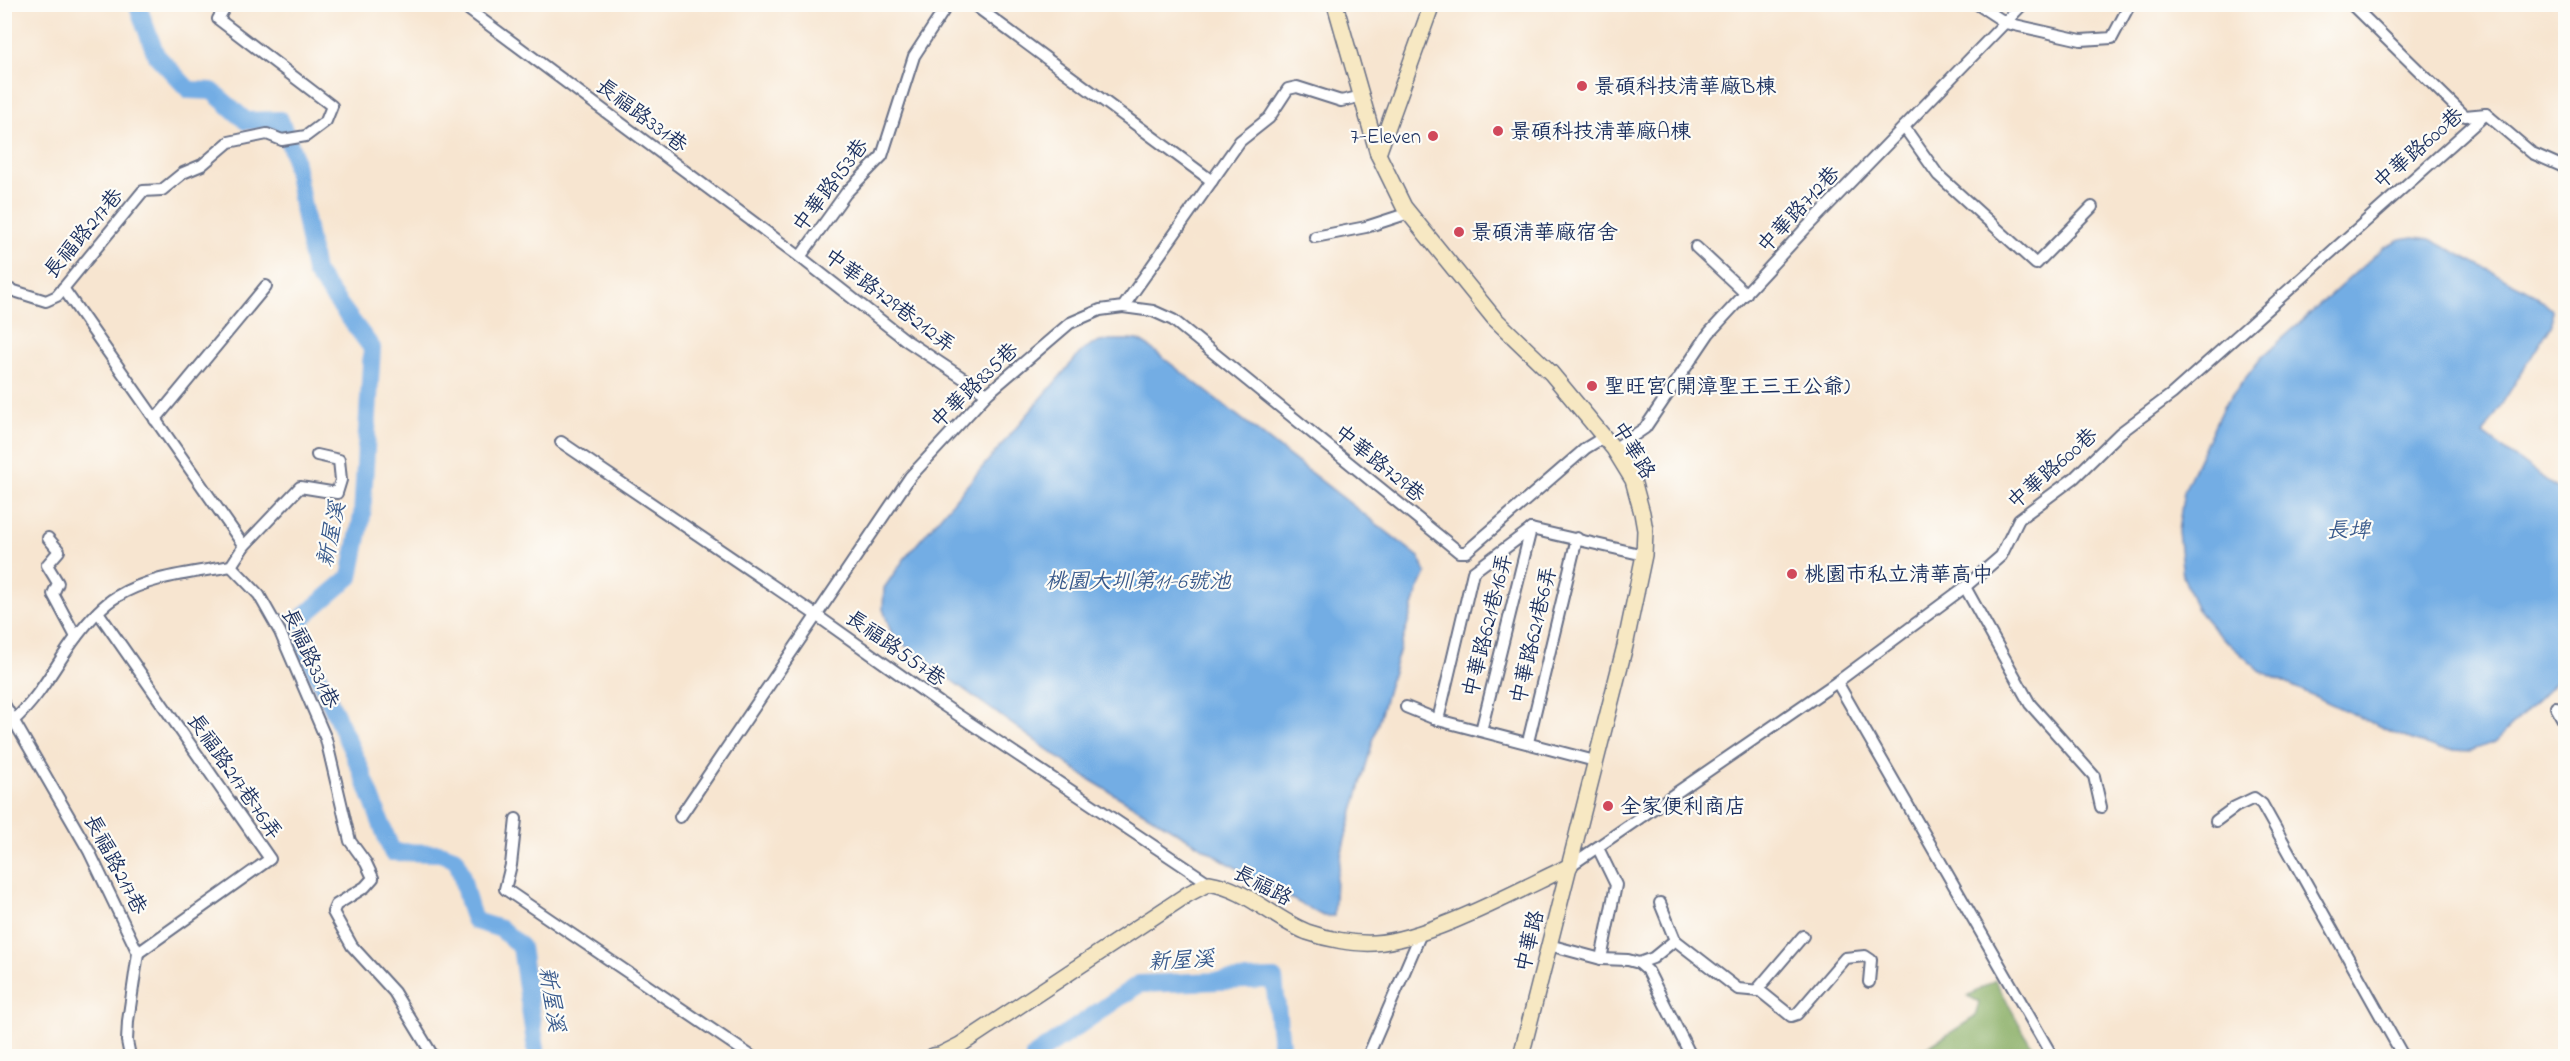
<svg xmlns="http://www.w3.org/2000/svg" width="2570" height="1061" viewBox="0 0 2570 1061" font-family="'Indie Flower','LXGW WenKai TC',sans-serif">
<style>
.forest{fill:#86ac62;stroke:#506e60;stroke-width:1.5}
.water{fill:#73ade4;stroke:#476ea1;stroke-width:1.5}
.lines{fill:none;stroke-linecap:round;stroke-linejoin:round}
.river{stroke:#73ade4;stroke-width:18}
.street-casing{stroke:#686f86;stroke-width:14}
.secondary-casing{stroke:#686f86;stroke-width:18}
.street{stroke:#fff;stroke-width:10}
.secondary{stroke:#f7e8c3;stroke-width:15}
.poi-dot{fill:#d1495b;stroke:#fdfcf7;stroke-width:2}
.labels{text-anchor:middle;stroke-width:4.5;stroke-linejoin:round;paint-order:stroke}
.poi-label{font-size:21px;fill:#1b2f5e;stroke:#fdfcf7;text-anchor:start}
.street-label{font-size:21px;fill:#1b2f5e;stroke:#fdfcf7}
.water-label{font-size:22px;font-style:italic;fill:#3a5b8d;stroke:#fdfcf7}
</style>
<rect width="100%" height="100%" fill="#fdfcf7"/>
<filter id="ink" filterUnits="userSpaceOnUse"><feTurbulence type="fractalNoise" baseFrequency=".0167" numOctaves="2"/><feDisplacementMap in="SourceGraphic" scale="12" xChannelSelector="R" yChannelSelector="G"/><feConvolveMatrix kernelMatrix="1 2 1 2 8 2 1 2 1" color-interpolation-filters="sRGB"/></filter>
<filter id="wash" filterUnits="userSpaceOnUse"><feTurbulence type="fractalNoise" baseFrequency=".008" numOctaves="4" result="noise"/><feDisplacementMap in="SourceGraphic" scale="24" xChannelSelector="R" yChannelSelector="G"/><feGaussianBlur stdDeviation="1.35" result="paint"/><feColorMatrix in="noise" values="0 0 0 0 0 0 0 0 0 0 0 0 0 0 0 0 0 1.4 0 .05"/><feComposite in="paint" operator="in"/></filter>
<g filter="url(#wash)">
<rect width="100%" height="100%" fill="#f7e5d0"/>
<polygon class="forest" points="1995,980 2037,1056 1914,1056 1975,1017 1979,1002 1968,996"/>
<g class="water">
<polygon points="2414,237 2430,239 2536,295 2552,310 2552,324 2483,434 2565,494 2565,673 2495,742 2470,751 2437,749 2396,734 2260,671 2217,633 2196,608 2183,576 2178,531 2184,491 2223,407 2261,358 2384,247 2400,239"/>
<polygon points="1110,340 1138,340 1148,346 1419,557 1426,573 1418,590 1391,678 1344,843 1336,879 1334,916 1323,916 1248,875 1087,778 912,652 891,632 883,609 884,588 905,558 1080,353 1092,344"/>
</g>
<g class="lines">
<g class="river">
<path d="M 137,4 L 156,55 L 189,90 L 212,91 L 246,121 L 280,120 L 293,153 L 315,272 L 372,348 L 362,516 L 350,577 L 304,616 L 297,630 L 361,770 L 392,852 L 440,853 L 456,859 C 465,879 465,901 475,921 L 501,929 L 521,947 L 537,1056"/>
<polyline points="1034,1056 1139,984 1274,979 1282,1055 1284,1056"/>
</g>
</g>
</g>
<g filter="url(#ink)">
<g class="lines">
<g class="street-casing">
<g id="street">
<polyline points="461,4 800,257 907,341 987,394"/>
<polyline points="973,4 1212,181"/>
<polyline points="1977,4 2006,23 2081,40 2112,38 2130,4"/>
<polyline points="2351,4 2465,116 2486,114 2532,153 2566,168"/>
<polyline points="1904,127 1938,175 2036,264 2092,207"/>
<polyline points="1315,237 1366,227 1409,213"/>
<polyline points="1696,247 1746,294"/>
<polyline points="800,257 846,193 882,156 914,56 948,4"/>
<polyline points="63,288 244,546"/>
<polyline points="4,292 11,290 46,301 57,296 143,191 162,190 183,173 202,165 229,142 267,134 282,140 306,136 326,121 332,106 218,19 227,4"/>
<polyline points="1123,307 1153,311 1173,320 1459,552 1466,552 1586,448 1604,437"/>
<polyline points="155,420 266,286"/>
<polyline points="561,442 816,615 940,703 1209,883"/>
<polyline points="1614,449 1645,428 1709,333 1804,230 2023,4"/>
<polyline points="1531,529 1644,555"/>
<polyline points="48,538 59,551 47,565 58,583 53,594 76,637"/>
<polyline points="231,566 259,595 280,632 326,739 350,841 366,863 373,878 365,887 336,905 333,912 352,946 394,992 433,1056"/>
<polyline points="231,566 244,546 300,487 337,493 341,480 339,460 317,455"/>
<polyline points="1965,587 2030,704 2094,776 2101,807"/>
<polyline points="98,612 270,859 138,953"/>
<polyline points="1837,682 2052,1056"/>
<polyline points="4,704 89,851 138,953 128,1021 127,1041 130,1056"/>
<polyline points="1406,707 1438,720 1595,761"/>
<polyline points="2556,707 2566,725"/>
<polyline points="1438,720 1473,572 1531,529"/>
<path d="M 13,721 C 41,696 55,665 77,636 C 87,623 101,606 116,597 C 149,576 193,573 231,566"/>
<polyline points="1481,731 1531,529"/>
<polyline points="1528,742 1577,538"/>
<polyline points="680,817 910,477 987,394 1070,323 1100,310 1123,307 1240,141 1269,118 1288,89 1297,87 1341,101 1363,96"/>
<polyline points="516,819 511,865 505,889 751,1056"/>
<polyline points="2216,821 2235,807 2254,798 2262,804 2403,1056"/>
<polyline points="1598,848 1616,885 1601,959"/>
<polyline points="1570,866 1837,682 1965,587 2001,556 2019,519 2074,478 2120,433 2172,394 2486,114"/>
<polyline points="1660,903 1675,940"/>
<polyline points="1549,945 1601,959 1628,960 1639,963 1648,971 1691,1056"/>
<polyline points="1639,963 1653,958 1675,940 1738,989 1760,991 1791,1016 1797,1014 1845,958 1865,956 1871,960 1869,982"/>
<polyline points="1756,991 1803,936"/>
<polyline points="1368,1056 1422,931"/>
</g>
</g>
<g class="secondary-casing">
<g id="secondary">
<polyline points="1335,4 1378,154 1404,207 1494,318 1551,373 1614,449 1633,480 1642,513 1645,530 1644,555 1625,646 1521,1056"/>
<polyline points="1378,154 1432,4"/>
<path d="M 933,1056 L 940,1055 L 960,1045 L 1188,894 L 1209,883 C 1247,889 1272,918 1307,932 C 1327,939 1353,944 1374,943 C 1428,940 1519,890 1570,866"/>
</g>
</g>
<use href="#street" class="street"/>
<use href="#secondary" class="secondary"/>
</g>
</g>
<g class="poi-dot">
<circle cx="1582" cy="86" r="6"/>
<circle cx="1498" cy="131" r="6"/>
<circle cx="1433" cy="136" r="6"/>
<circle cx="1459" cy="232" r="6"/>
<circle cx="1592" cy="386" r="6"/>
<circle cx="1792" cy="574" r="6"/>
<circle cx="1608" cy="806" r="6"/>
</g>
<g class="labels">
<g class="poi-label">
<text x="1594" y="93">景碩科技清華廠B棟</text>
<text x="1510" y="138">景碩科技清華廠A棟</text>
<text x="1421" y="143" text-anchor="end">7-Eleven</text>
<text x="1471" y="239">景碩清華廠宿舍</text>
<text x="1604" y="393">聖旺宮(開漳聖王三王公爺)</text>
<text x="1804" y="581">桃園市私立清華高中</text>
<text x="1620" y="813">全家便利商店</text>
</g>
<g class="street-label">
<text transform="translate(642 115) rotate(37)" y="7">長福路331巷</text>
<text transform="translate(2418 148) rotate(-41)" y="7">中華路600巷</text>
<text transform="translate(830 185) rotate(-53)" y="7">中華路953巷</text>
<text transform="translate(1798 209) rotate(-47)" y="7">中華路712巷</text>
<text transform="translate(83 233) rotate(-50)" y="7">長福路217巷</text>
<text transform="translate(890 300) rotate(37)" y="7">中華路729巷212弄</text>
<text transform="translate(974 385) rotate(-44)" y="7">中華路835巷</text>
<text transform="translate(1634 450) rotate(59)" y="7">中華路</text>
<text transform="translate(1380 463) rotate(39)" y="7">中華路729巷</text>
<text transform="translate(2052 468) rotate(-41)" y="7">中華路600巷</text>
<text transform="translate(1487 625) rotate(-76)" y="7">中華路621巷16弄</text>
<text transform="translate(1533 635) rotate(-77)" y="7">中華路621巷6弄</text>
<text transform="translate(896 648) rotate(35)" y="7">長福路557巷</text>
<text transform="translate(311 658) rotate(65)" y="7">長福路331巷</text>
<text transform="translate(235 776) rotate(55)" y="7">長福路217巷76弄</text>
<text transform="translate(116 864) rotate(62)" y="7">長福路217巷</text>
<text transform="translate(1263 885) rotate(28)" y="7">長福路</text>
<text transform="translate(1529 941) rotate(-76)" y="7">中華路</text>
</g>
<g class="water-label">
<text x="2348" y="537">長埤</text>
<text transform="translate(330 534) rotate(-78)" y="8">新屋溪</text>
<text x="1138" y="588">桃園大圳第11-6號池</text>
<text transform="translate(1181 959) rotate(-3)" y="8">新屋溪</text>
<text transform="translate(553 999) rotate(81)" y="8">新屋溪</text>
</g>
</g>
<rect width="2570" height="1061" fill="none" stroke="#fdfcf7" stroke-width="24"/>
</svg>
